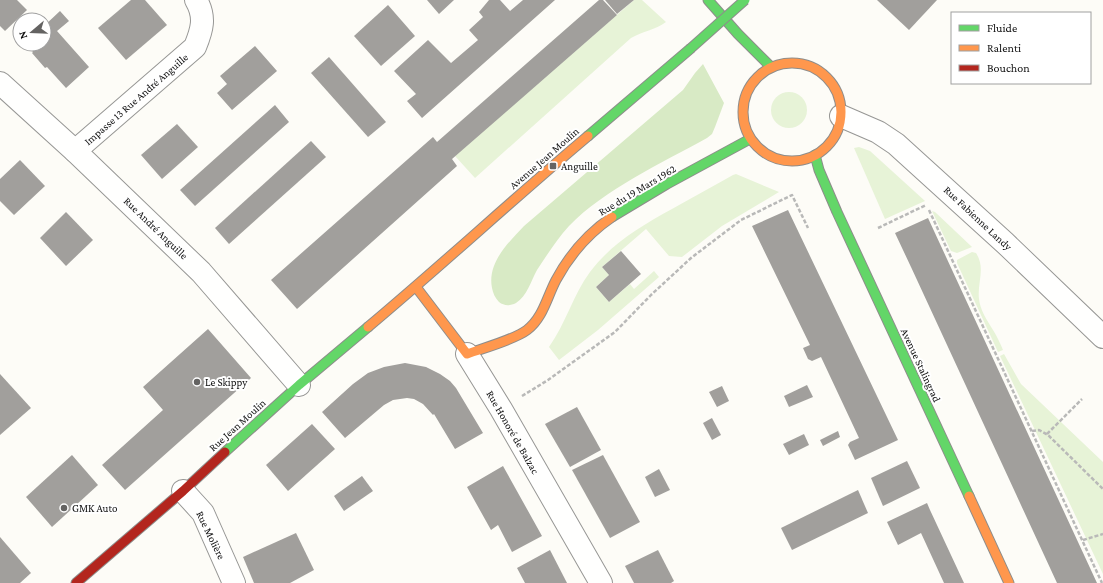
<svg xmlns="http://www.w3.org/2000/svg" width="1103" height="583" viewBox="0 0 1103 583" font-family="'Crimson Pro',serif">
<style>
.green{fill:#e7f3d7}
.forest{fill:#d8eac5}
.building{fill:#a19f9c}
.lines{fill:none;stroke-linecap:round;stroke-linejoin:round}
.street-casing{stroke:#979795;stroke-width:24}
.fast-casing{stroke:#8e8d8b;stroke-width:11}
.slow-casing{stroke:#8e8d8b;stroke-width:11}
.jam-casing{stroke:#8e8d8b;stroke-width:11}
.path{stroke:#b9b9b8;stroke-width:2.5;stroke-dasharray:4 2;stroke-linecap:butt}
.street{stroke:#fffffe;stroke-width:22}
.fast{stroke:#63d668;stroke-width:9}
.slow{stroke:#ff974d;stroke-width:9}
.jam{stroke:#b3261e;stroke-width:9}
.fast-bridge-casing{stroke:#8e8d8b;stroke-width:11;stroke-linecap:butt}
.fast-bridge{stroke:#63d668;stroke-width:9}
.poi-dot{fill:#646362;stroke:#fff;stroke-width:1.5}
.labels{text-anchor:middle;stroke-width:4;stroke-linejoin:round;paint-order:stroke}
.street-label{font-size:11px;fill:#111;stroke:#fff}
.poi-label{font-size:11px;fill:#111;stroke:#fff;text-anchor:start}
</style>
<rect width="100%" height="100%" fill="#fdfcf7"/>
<g class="green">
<path d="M 634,0 L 642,0 L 666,22 C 655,30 643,31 631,38 L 475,178 L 455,156 Z"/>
<circle cx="789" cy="110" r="18"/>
<polygon points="859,147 870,151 925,201 885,219 854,148"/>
<path d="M 736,174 L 779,192 L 722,226 L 682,257 L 669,256 L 646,229 L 602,267 L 609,275 L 596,287 L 609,302 L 630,284 L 634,289 L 654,271 L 659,277 L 598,330 L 559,360 L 549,347 C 566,323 573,295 590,272 C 612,243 641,226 672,209 C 692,198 713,186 733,175 Z"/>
<polygon points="932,211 935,212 972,247 957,253 951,251"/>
<path d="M 972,252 L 976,253 C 986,268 977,283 979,299 C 980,310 987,320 993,330 C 997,336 1000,343 1003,350 L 998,352 L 957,263 L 957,260 Z"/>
<polygon points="1004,354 1021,384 1103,462 1103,574 1000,356"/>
</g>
<path class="forest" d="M 703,64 L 724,103 L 715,127 L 712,134 L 707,138 C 662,163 605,189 569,226 C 557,239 547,255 537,270 C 531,281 527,296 516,303 C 510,306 504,306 499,302 C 495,298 493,293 492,288 C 487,263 508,243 524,226 L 683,90 L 695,73 Z"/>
<g class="building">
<polygon points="0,0 17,0 27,10 5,31 0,26"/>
<polygon points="131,0 145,0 167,25 126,60 98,28"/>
<polygon points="427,0 454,0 439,14"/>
<polygon points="489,0 500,0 510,11 523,0 555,0 422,118 407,101 416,94 394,71 428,40 451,63 478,40 469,30 483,17 479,12"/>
<polygon points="599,0 603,0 617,15 452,159 457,166 297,309 271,280 433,137 437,142"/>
<polygon points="605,0 634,0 617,14"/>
<polygon points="877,0 937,0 909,30"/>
<polygon points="388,5 415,36 381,66 354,36"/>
<polygon points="60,11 69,21 57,31 89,67 66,88 47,67 45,68 32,53 33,52 26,44 44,44 44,26"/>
<polygon points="255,46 277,71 232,110 217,93 227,84 220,76"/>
<polygon points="329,57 386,122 368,137 311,73"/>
<polygon points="275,105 289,122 195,206 180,190"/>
<polygon points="177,124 198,147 162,179 141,155"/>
<polygon points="311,141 326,157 229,244 215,228"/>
<polygon points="20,160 45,186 14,215 0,201 0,179"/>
<polygon points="788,210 898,440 855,460 848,445 850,442 859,438 821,357 812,361 808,359 803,348 810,345 752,226"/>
<polygon points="66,212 93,240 66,266 40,238"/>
<polygon points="928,218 1097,583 1057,583 911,267 895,233"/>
<polygon points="621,251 641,274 609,302 596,287 609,275 602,267"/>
<polygon points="208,329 251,378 125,490 102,465 163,410 143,387"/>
<polygon points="405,363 426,367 440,374 450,381 456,388 483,433 455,449 434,414 433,415 423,404 414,399 407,398 393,400 384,405 345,438 322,412 353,384 368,373 384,367"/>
<polygon points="0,374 31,408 0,435"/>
<polygon points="807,385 813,397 789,407 784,396"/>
<polygon points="722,386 729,401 717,407 709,392"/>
<polygon points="577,407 601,450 570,467 545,424"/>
<polygon points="712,418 721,435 712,440 703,423"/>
<polygon points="312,424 335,449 288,491 266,465"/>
<polygon points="838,431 840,437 823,446 820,440"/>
<polygon points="804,434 809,445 789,455 783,444"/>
<polygon points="72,455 98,485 52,527 26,497"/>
<polygon points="603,455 640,522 610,538 572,470"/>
<polygon points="907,461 920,488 883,506 871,478"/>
<polygon points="503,466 542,536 512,552 498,525 491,530 467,487"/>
<polygon points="659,469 670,490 655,497 645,477"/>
<polygon points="362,476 373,491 344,511 334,496"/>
<polygon points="858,490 868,513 792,550 781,528"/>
<polygon points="927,503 930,510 964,583 944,583 921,533 898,545 887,522"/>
<polygon points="296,533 314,570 290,583 254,583 243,557"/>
<polygon points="0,537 31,573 20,583 0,583"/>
<polygon points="550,550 567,583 525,583 517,568"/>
<polygon points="658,550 674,581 671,583 634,583 625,566"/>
</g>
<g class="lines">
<g class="street-casing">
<g id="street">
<polyline points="0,83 75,151 201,272 299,385"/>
<polyline points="841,116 878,132 896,144 1005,243 1103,337"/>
<path d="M 75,151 L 195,47 C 202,30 206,17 196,0"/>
<polyline points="467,354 501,409 601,583"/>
<polyline points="183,491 203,513 234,583"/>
</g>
</g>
<g class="fast-casing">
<g id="fast">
<polyline points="708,0 738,34 771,67"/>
<polyline points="588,136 690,49"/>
<polyline points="815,155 819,170 837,212 969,496"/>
<polyline points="612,217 667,184 750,139"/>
<polyline points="225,452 299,385 368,327"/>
</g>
</g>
<g class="slow-casing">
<g id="slow">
<circle cx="792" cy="112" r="49"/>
<path d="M 416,287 L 467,354 C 483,348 514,340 527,330 C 543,318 547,297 556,280 C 570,254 587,234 612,217"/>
<path d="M 368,327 C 442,265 513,199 588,136"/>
<polyline points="969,496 1009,583"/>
</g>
</g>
<g class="jam-casing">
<polyline id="jam" points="76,583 183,491 225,452"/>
</g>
<g class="path">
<polyline points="929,210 1102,583"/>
<polyline points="878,228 926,205"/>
<polyline points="522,396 548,380 615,332 651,295 691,258 741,220 792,195 808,228"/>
<polyline points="1032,431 1039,430 1048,435 1103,489"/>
<polyline points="1047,434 1082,399"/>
<polyline points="1083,540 1103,534"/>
</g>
<use href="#street" class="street"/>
<use href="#fast" class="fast"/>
<use href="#slow" class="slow"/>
<use href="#jam" class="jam"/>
<g class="fast-bridge-casing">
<polyline id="fast-bridge" points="690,49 745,0"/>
</g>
<use href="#fast-bridge" class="fast-bridge"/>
</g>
<g class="poi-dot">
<rect x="549" y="162" width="8" height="8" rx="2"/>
<circle cx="197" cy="382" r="4"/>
<circle cx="64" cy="508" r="4"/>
</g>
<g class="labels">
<g class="street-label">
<text transform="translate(136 99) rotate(-41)" y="4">Impasse 13 Rue André Anguille</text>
<text transform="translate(544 158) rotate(-41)" y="4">Avenue Jean Moulin</text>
<text transform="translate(637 190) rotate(-31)" y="4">Rue du 19 Mars 1962</text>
<text transform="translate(978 218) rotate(43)" y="4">Rue Fabienne Landy</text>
<text transform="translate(156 228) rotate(44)" y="4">Rue André Anguille</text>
<text transform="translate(921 365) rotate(65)" y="4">Avenue Stalingrad</text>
<text transform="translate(237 425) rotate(-42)" y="4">Rue Jean Moulin</text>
<text transform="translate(513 432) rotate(60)" y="4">Rue Honoré de Balzac</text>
<text transform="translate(211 535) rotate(64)" y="4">Rue Molière</text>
</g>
<g class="poi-label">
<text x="561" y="170">Anguille</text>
<text x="205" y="386">Le Skippy</text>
<text x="72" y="512">GMK Auto</text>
</g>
</g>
<rect x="951" y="12" width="140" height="72" fill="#ffffff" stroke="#a0a0a0"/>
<rect x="959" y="25" width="20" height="6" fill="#63d668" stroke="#a0a0a0"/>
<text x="987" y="32" font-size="12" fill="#111111">Fluide</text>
<rect x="959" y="45" width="20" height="6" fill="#ff974d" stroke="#a0a0a0"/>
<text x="987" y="52" font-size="12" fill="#111111">Ralenti</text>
<rect x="959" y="65" width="20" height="6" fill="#b3261e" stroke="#a0a0a0"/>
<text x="987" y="72" font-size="12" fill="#111111">Bouchon</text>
<g transform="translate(32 32) rotate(251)"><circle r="19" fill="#ffffff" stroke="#a0a0a0"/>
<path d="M0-3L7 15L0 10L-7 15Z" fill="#646362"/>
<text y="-6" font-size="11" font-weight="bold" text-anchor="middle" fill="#111111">N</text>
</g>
</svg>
